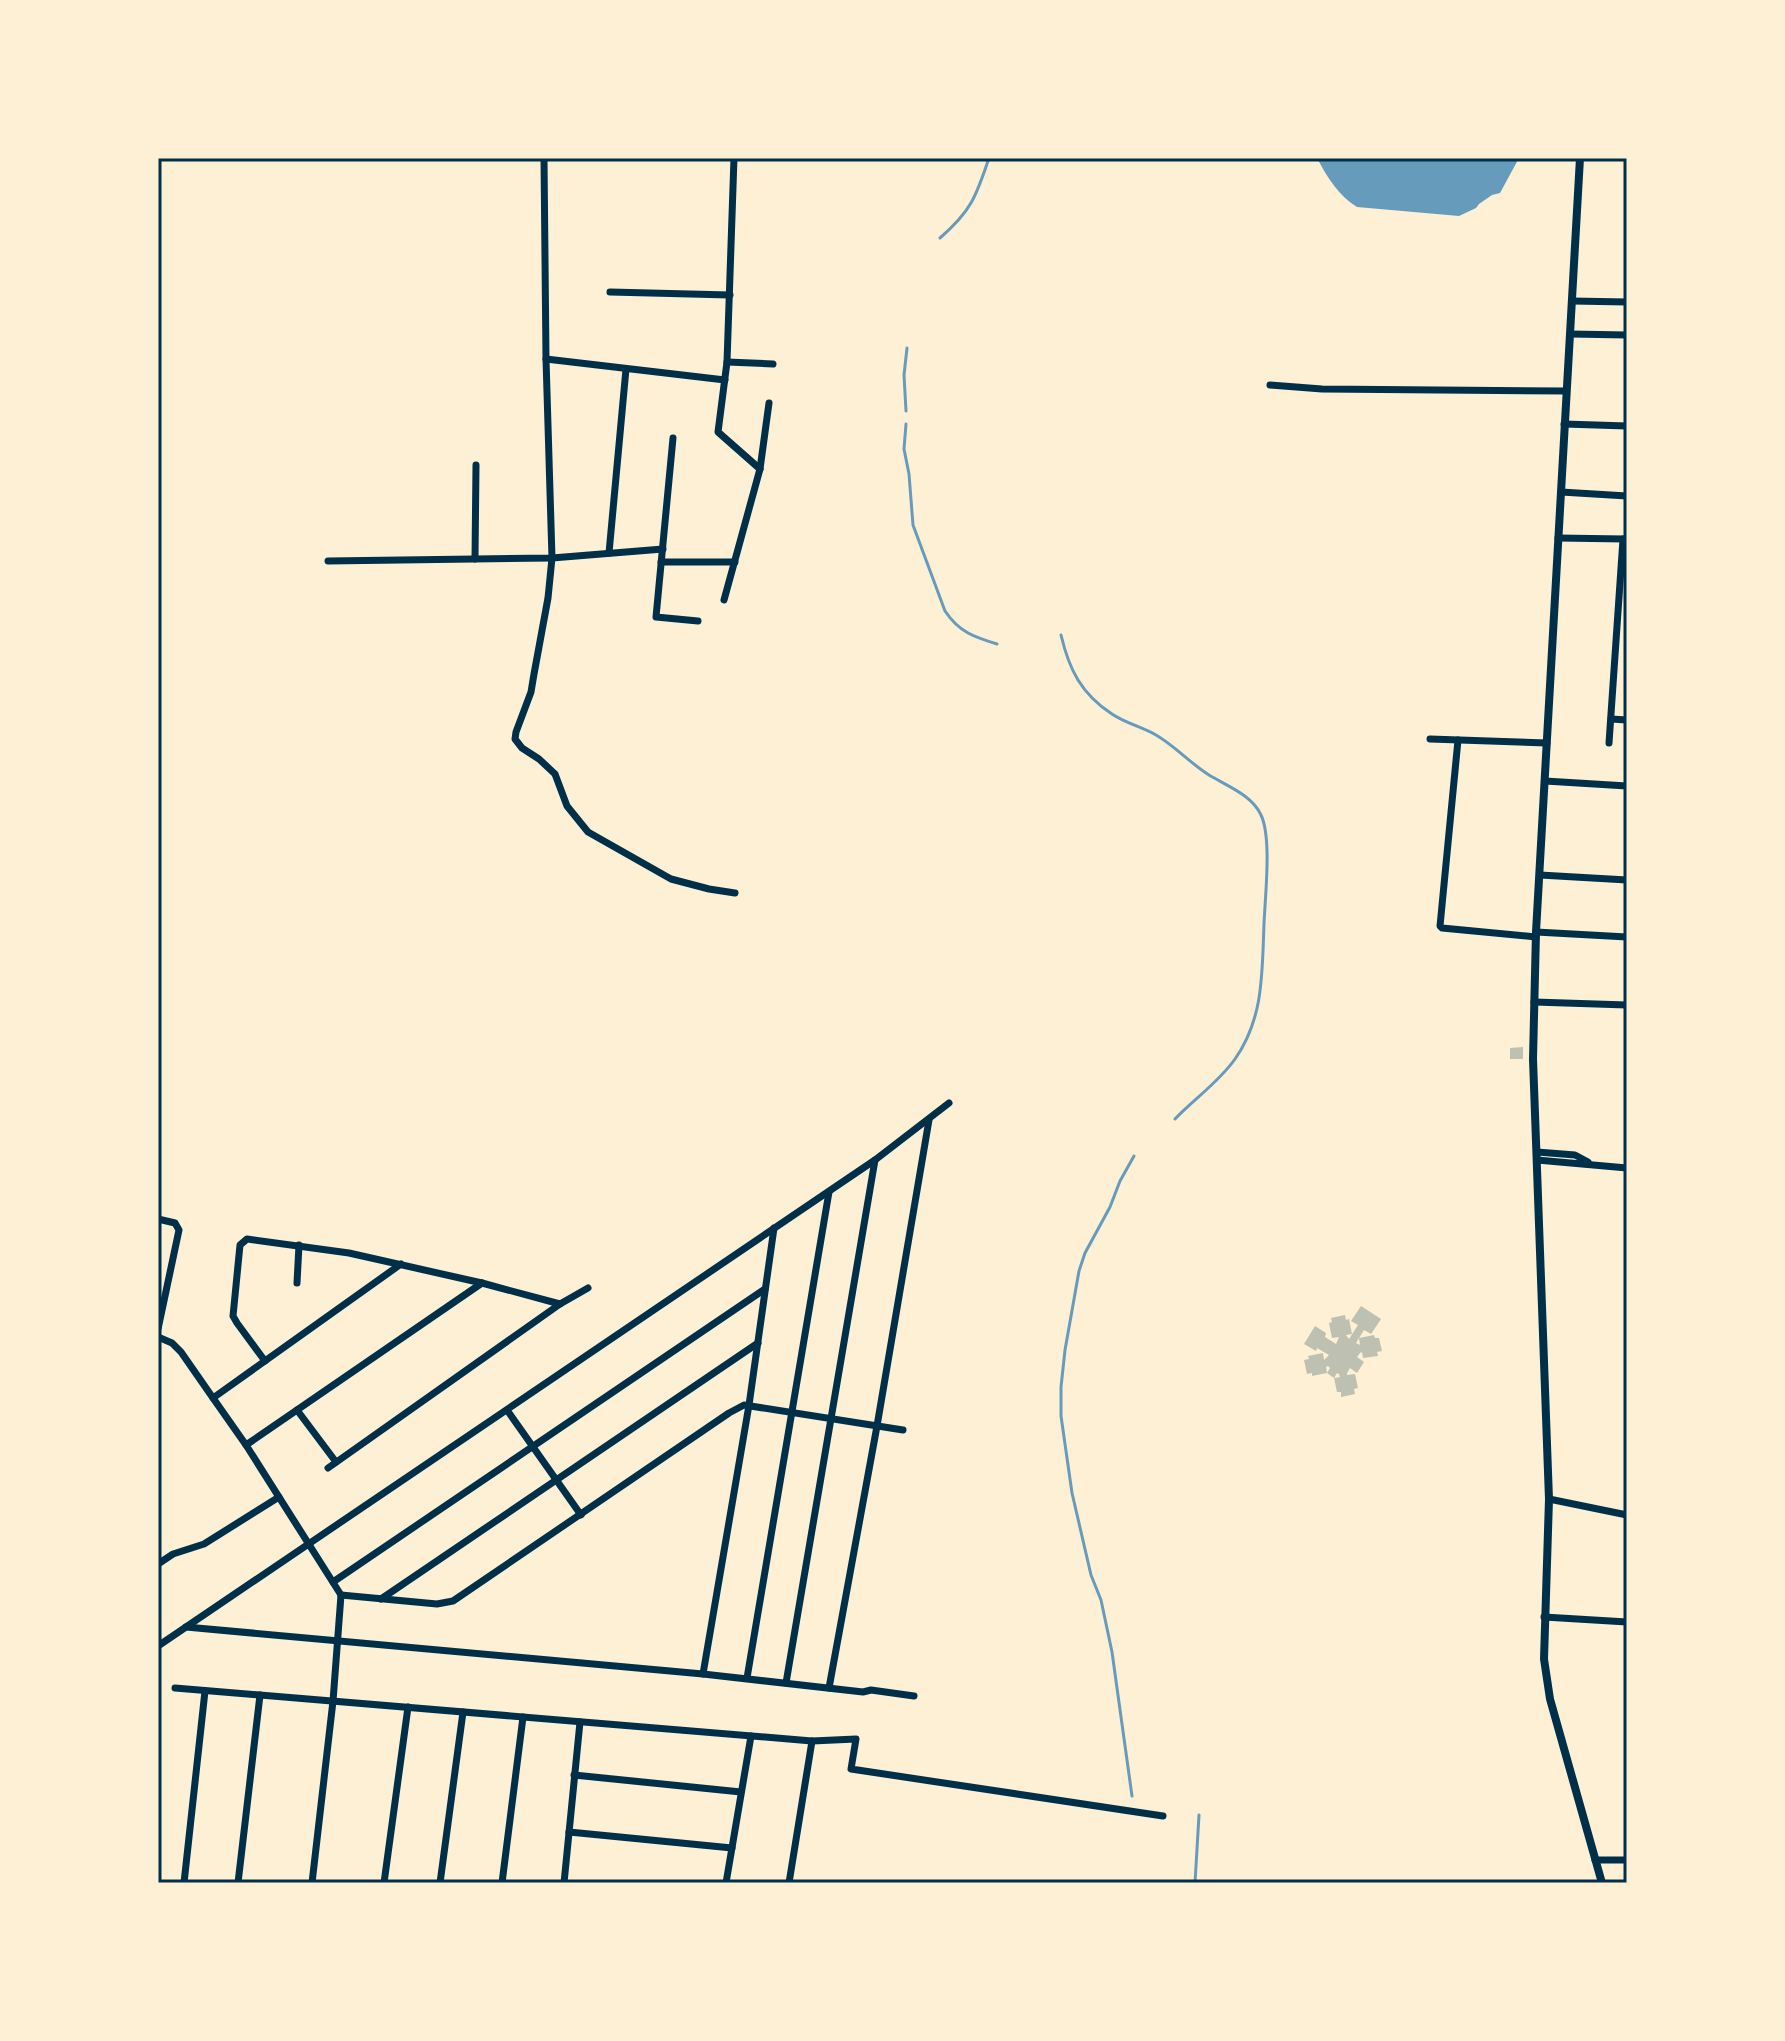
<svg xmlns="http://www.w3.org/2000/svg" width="1785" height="2041" viewBox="0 0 1785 2041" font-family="'Fira Sans',sans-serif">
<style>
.water{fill:#669bbc}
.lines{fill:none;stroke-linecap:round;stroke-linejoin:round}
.stream{stroke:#669bbc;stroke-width:3}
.building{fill:#bec0b2}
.minor{stroke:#003049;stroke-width:7}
.tertiary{stroke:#003049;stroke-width:8}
.neatline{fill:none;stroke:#003049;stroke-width:3}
</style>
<rect width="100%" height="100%" fill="#fdf0d5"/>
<path class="water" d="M 1317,158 L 1519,158 L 1500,193 L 1492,195 L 1479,204 L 1476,208 L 1459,216 L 1357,207 C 1339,196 1327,177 1317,158 Z"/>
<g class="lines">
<g class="stream">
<path d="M 940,238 C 971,211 976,197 989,158"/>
<polyline points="906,411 904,375 907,348"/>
<path d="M 906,424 L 904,449 L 909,474 L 913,525 L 945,611 C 959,632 974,637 997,644"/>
<path d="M 1061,635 C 1069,669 1081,694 1112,714 C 1125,723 1142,727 1156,735 C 1175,746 1190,763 1209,775 C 1227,786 1252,795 1261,815 C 1272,838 1265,897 1264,924 C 1262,972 1264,1018 1235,1059 C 1219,1082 1194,1099 1175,1119"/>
<polyline points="1132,1796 1112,1652 1101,1600 1091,1575 1072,1493 1061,1416 1061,1387 1065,1350 1079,1271 1085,1253 1110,1207 1120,1181 1134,1156"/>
<polyline points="1195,1883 1199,1815"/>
</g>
</g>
<g class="building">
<polygon points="1523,1047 1523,1059 1510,1059 1510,1048"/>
<polygon points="1361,1306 1381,1319 1371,1334 1364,1330 1356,1343 1360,1345 1359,1338 1374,1335 1375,1338 1379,1338 1382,1351 1377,1352 1378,1356 1363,1358 1362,1352 1360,1353 1357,1357 1364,1362 1357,1373 1350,1368 1347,1373 1347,1375 1355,1374 1358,1388 1354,1389 1355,1394 1341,1397 1341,1392 1337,1392 1334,1378 1340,1377 1339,1374 1337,1373 1334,1378 1327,1373 1330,1368 1328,1366 1326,1367 1327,1373 1312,1376 1312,1373 1307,1374 1304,1360 1309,1359 1308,1356 1323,1353 1324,1360 1329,1355 1317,1348 1316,1351 1304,1344 1315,1326 1326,1333 1325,1337 1336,1344 1339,1337 1332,1338 1329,1323 1332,1322 1331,1318 1345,1315 1346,1320 1349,1319 1352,1334 1346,1335 1349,1339 1358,1325 1351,1321"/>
</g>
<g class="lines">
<g class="minor">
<polyline points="544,158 546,359 552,558 548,598 534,674 531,692 516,732 515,739 522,748 539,759 555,774 567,806 588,832 671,879 709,889 735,893"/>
<polyline points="734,158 727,362 718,432 760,469"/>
<polyline points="610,292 730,295"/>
<polyline points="1572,301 1627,302"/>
<polyline points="1570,334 1627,335"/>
<polyline points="546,359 725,380"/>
<polyline points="727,362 773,364"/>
<polyline points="1270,385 1322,389 1566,391"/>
<polyline points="1564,424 1627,426"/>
<polyline points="673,438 656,617 698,621"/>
<polyline points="1561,492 1627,496"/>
<polyline points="1558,538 1625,539"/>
<polyline points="609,553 626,369"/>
<polyline points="475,559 476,465"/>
<polyline points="328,561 552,558 663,549"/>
<polyline points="661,562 735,562"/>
<polyline points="724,600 760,469 769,403"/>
<polyline points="1611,719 1627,720"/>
<polyline points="1430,739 1547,743"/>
<polyline points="1458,740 1440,926 1442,928 1536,937"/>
<polyline points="1609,743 1623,539"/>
<polyline points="1545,781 1627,786"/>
<polyline points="1540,875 1627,880"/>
<polyline points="1536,932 1627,937"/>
<polyline points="1534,1002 1627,1005"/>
<polyline points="1537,1152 1575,1155 1588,1162"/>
<polyline points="1537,1160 1627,1168"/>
<polyline points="158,1219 175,1223 179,1230 158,1329"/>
<polyline points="297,1283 299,1245"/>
<polyline points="158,1337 172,1343 181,1352 213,1398 246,1445 341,1595"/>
<polyline points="265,1361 237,1323 233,1316 240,1245 247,1239 349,1253 482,1283 560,1304"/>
<polyline points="213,1398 401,1264"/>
<polyline points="297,1410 336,1462"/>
<polyline points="507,1410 581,1515"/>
<polyline points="246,1445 482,1283"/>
<polyline points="328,1468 560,1304 588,1288"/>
<polyline points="1549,1499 1627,1515"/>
<polyline points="158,1564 173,1554 204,1544 279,1497"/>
<polyline points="333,1582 765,1289"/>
<polyline points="341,1595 437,1604 453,1601 729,1413 744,1405 903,1430"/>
<polyline points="381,1599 758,1343"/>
<polyline points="1544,1617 1627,1622"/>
<polyline points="186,1627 703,1674 863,1692 871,1690 914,1696"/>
<polyline points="158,1646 875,1160 949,1103"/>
<polyline points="703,1674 749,1405 774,1228"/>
<polyline points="747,1678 829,1192"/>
<polyline points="786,1683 875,1160"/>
<polyline points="175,1688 812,1741 856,1739 851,1769 1163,1816"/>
<polyline points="829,1688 877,1426 929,1120"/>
<polyline points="574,1775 741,1792"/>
<polyline points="569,1832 732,1848"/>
<polyline points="1595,1860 1627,1860"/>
<polyline points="184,1883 205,1691"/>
<polyline points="238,1883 260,1695"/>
<polyline points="312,1883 333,1701 341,1595"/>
<polyline points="384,1883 408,1707"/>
<polyline points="440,1883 463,1712"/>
<polyline points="502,1883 523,1717"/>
<polyline points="564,1883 580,1722"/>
<polyline points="726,1883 751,1736"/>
<polyline points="789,1883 812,1741"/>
</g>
<polyline class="tertiary" points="1580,158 1536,932 1533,1059 1549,1499 1544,1659 1550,1699 1602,1883"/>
</g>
<rect width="1785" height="2041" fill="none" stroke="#fdf0d5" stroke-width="320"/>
<rect x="160" y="160" width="1465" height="1721" class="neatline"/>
</svg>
